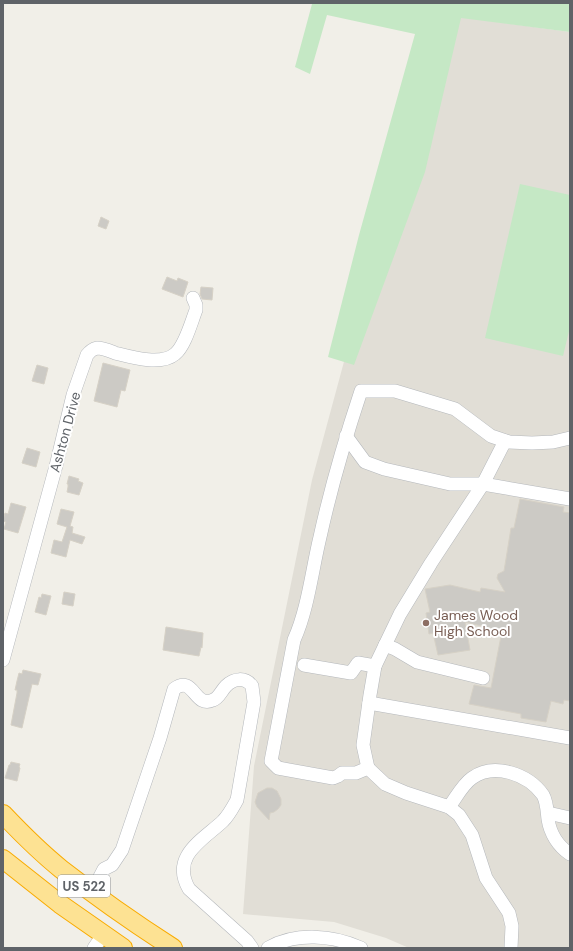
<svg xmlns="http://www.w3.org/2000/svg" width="573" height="951" viewBox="0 0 573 951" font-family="'DM Sans',sans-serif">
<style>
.education{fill:#e1ded6}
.green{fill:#c5e8c5}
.building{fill:#cccac5;stroke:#d6d1c6}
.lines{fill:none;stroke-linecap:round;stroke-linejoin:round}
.minor-casing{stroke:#b5b8bc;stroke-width:14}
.highway-casing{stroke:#f9ab00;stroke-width:20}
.minor{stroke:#fff;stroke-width:13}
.highway{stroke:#fde293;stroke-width:18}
.education-dot{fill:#8d6e63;stroke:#fff;stroke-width:1.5}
.labels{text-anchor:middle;stroke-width:4;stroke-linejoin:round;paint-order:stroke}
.shield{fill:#fff;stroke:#8f9295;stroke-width:1}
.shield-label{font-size:13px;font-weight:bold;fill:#5f6368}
.street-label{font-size:14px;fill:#5f6368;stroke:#fff}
.education-label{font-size:14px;fill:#785e54;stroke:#fff;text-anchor:start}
</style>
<rect width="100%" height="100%" fill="#f1efe8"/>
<polygon class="education" points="438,14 570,32 570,948 409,948 386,938 334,922 243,914 254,766 312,480"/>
<g class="green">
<polygon points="310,3 570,3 570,32 461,18 425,172 354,365 328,357 359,235 415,34 327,15 310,74 295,67 312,4"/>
<polygon points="520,184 570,195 570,327 563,356 485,338"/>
</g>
<g class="building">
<polygon points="101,217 109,221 106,229 98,226"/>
<polygon points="167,277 177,281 178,278 188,282 183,297 162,289"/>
<polygon points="201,287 213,288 212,300 202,299 200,294"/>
<polygon points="103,363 130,370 125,391 121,390 117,407 94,401"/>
<polygon points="37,365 48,368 44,384 32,381"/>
<polygon points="27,448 40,452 36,467 22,463"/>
<polygon points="69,476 79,479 78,481 83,483 79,495 67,492 68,487 68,484 67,484"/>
<polygon points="520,499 564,507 563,512 570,513 570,701 564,700 563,704 551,701 546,722 521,718 521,714 469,704 474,685 491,688 502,631 465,622 470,650 438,655 433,633 429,634 426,613 430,612 425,589 450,585 480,592 481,588 505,592 497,578 498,574 504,571 511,528 514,528"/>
<polygon points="11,503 26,507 18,533 4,529 6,522 3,521 3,520 5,513 8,514"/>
<polygon points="61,509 74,512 70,526 73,527 72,533 85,537 82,544 70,540 66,557 51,553 54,540 62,542 67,527 57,524"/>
<polygon points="64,592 75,594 73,606 62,604"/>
<polygon points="42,594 51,596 46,615 35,612 39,597 41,598"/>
<polygon points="166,627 203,633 202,648 201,647 199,656 163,650"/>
<polygon points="23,670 41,674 38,685 32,684 22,728 11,725 17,693 17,690 15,690 17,681 19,673 22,674"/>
<polygon points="11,762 20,764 19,767 20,768 17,781 5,778 9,765 10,765"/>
<polygon points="267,788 272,788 277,791 281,799 281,805 278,809 274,812 270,813 269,820 257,807 255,802 258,793"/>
</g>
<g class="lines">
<g class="minor-casing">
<g id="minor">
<polyline points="346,436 365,462 384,469 450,484 483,484 570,499"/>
<polyline points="385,645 395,649 417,662 483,678"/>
<path d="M 3,660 L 56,466 L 73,395 L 87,355 C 90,351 93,349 97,348 C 103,348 110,351 115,353 C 131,357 161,366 175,354 C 185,346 191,323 196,310 L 196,305 L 193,298"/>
<polyline points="304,665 351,673 358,663 375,666"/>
<polyline points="369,703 570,738"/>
<polyline points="368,768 363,745 370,695 375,666 400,614 431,563 483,484 505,441"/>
<path d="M 449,807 C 456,798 462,785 472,778 C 494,762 528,774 543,795 C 547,802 547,811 548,819 C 550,833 558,846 570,854"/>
<polyline points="548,813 570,818"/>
<path d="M 92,892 L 104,869 L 112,865 L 122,850 L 160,738 L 174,689 C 194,674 194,709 213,700 C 219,698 221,691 226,686 C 234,678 245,677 252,686 L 254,702 L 237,800 C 233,807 229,815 223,821 C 203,840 170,856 189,889 L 247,941 L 252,948"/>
<polyline points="94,948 103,935"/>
<path d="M 268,948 C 296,932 333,935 361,948"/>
<path d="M 511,948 L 512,926 L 509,913 L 486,878 L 472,835 L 459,815 L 449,807 L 406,793 L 385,784 L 368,768 L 356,773 L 342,773 L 338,776 L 333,778 L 278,768 L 271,761 L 294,640 C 308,609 312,570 320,537 C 331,487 345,439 361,391 L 395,391 L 455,409 L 491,436 L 509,442 L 532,443 L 553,442 L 570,438"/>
</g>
</g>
<g class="highway-casing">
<g id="highway">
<path d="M 3,814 C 21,833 40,852 61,869 C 97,897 134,923 173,948"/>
<polyline points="3,859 60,904 123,948"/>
</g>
</g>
<use href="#minor" class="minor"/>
<use href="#highway" class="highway"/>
</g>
<circle class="education-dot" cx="426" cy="623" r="4"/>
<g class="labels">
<rect class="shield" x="58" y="875" width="52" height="22" rx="3"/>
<g class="shield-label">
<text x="84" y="891">US 522</text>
</g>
<g class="street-label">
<text transform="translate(65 432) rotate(-75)" y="5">Ashton Drive</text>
</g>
<g class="education-label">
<text x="434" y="620">James Wood<tspan x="434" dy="16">High School</tspan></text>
</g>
</g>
<rect width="573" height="951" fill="none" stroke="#5f6368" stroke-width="8"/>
</svg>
